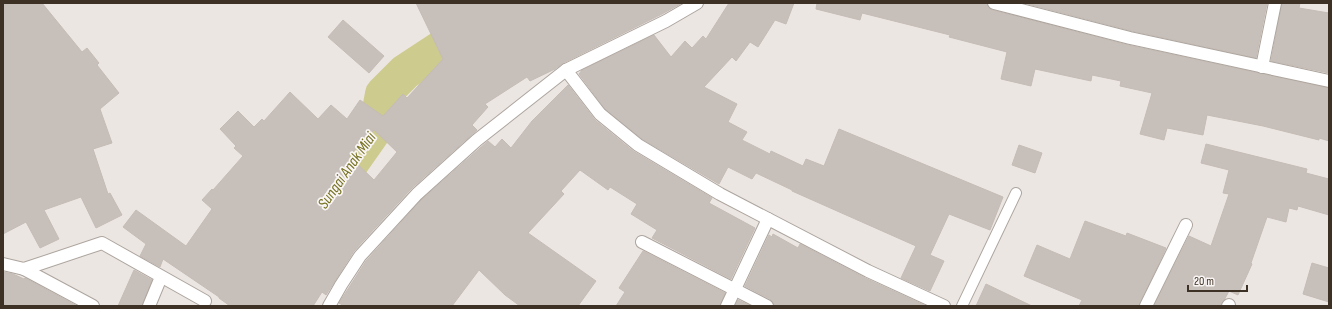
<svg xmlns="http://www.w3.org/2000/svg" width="1332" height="309" viewBox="0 0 1332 309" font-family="'Sofia Sans Condensed',sans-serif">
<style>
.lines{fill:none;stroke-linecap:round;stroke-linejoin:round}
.river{stroke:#cecb8f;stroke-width:36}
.building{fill:#c7bfb9;stroke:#c5bcb6;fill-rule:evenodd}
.service-casing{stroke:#ada59e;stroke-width:12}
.minor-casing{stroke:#ada59e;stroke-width:14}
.service{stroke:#fff;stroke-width:10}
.minor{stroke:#fff;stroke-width:12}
.labels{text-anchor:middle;stroke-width:3.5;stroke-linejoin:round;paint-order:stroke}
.water-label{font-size:16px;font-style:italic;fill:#757221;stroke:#f9f5f4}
</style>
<rect width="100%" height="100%" fill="#ece6e3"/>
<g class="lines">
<polyline class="river" points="325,200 377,126 383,94 405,72 440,49 487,44"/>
</g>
<g class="building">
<polygon points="3,3 42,3 82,52 87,48 99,63 97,65 119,93 100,109 112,143 93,149 108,194 110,193 122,215 96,228 81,197 44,210 59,239 40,248 26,222 3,234"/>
<path d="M 416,3 L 682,3 L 662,14 L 563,63 L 555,69 L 530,81 L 527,77 L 485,104 L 488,107 L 472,125 L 477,130 L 411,189 L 354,251 L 326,295 L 322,292 L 313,306 L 230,306 L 219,298 L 219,297 L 163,259 L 160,267 L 140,256 L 146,244 L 123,227 L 136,210 L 186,246 L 212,209 L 202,200 L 212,189 L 213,190 L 243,156 L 234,148 L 236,146 L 220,129 L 238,111 L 254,127 L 262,119 L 264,121 L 290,92 L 318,119 L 331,105 L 347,119 L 360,100 L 383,116 L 403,94 L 407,98 L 443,59 ZM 374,130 L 397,152 L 374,180 L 349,156 Z"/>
<polygon points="729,3 794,3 786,24 775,20 758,47 750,42 736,61 732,57 704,87 737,104 728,122 747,132 742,140 770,154 771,151 803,166 806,159 824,166 839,129 1003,197 990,230 949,214 930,255 944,261 930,291 901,278 916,246 792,191 792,190 756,173 752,179 728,167 719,184 642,139 605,109 579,74 582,70 654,35 671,57 685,41 692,48 703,36 706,39"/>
<polygon points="817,3 987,3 989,8 992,10 1128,45 1329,88 1329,141 1319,138 1319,140 1263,126 1207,115 1203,135 1167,128 1164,140 1140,134 1152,93 1120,86 1121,81 1092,75 1091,81 1035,69 1031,86 1001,79 1007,52 949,37 950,35 862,13 860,20 816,9"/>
<polygon points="1024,3 1267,3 1256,58 1132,31"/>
<polygon points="1282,3 1300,3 1299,8 1329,13 1329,73 1271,61"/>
<polygon points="343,20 384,56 369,73 328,37"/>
<polygon points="568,85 595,120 633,151 712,198 709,203 755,228 731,279 652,238 657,230 631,214 637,204 610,187 608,190 580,170 561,191 564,194 528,233 596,281 578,306 520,306 505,295 479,270 452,306 344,306 339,303 366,261 422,199 488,141 495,147 502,139 511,148 532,121"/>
<polygon points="1206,144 1307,169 1306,173 1329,179 1329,215 1298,206 1297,210 1289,208 1286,222 1267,217 1251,263 1252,264 1238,295 1229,291 1221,306 1154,306 1189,236 1211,246 1229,194 1223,193 1229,170 1201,163"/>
<polygon points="1019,145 1042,153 1035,173 1012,165"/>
<polygon points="1085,221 1126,236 1127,233 1166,248 1139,306 1079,306 1082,300 1024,276 1037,245 1070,259"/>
<polygon points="773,234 798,248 800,244 865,278 926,306 774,306 773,302 770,299 745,286 769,235 772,237"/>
<polygon points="643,251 725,293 720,306 616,306 625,292 619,288"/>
<polygon points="1312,263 1329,268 1329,302 1303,294"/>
<polygon points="134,270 152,280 142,306 118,306"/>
<polygon points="3,272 13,274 24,279 25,278 77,306 3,306"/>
<polygon points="986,284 1032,306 976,306"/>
<polygon points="738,300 751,306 735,306"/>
</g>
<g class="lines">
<g class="service-casing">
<polyline id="service" points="962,306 1016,193"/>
</g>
<g class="minor-casing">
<g id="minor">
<polyline points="994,3 1130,38 1329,81"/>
<polyline points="1262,67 1275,3"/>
<polyline points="566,70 600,114 638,145 720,194 868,271 944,306"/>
<polyline points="642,242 767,306"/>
<polyline points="3,264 24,269 102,243 205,301"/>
<polyline points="24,269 93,306"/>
<polyline points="149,306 161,277"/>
<polyline points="329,306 341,285 360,256 417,194 477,140 566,70 666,21 697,3"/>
<polyline points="727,306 768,219"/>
<polyline points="1146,306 1186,225"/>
<polyline points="1228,306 1229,305"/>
</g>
</g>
<use href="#service" class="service"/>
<use href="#minor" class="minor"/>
</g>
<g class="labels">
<g class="water-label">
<text transform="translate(346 170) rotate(-55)" y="6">Sungai Anak Miai</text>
</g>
</g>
<rect width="1332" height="309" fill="none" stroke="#3c3124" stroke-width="8"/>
<path d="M1188 285v6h59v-6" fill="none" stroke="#3c3124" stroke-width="2"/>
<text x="1194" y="285" font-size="12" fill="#3c3124" stroke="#f9f5f4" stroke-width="3" paint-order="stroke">20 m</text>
</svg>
